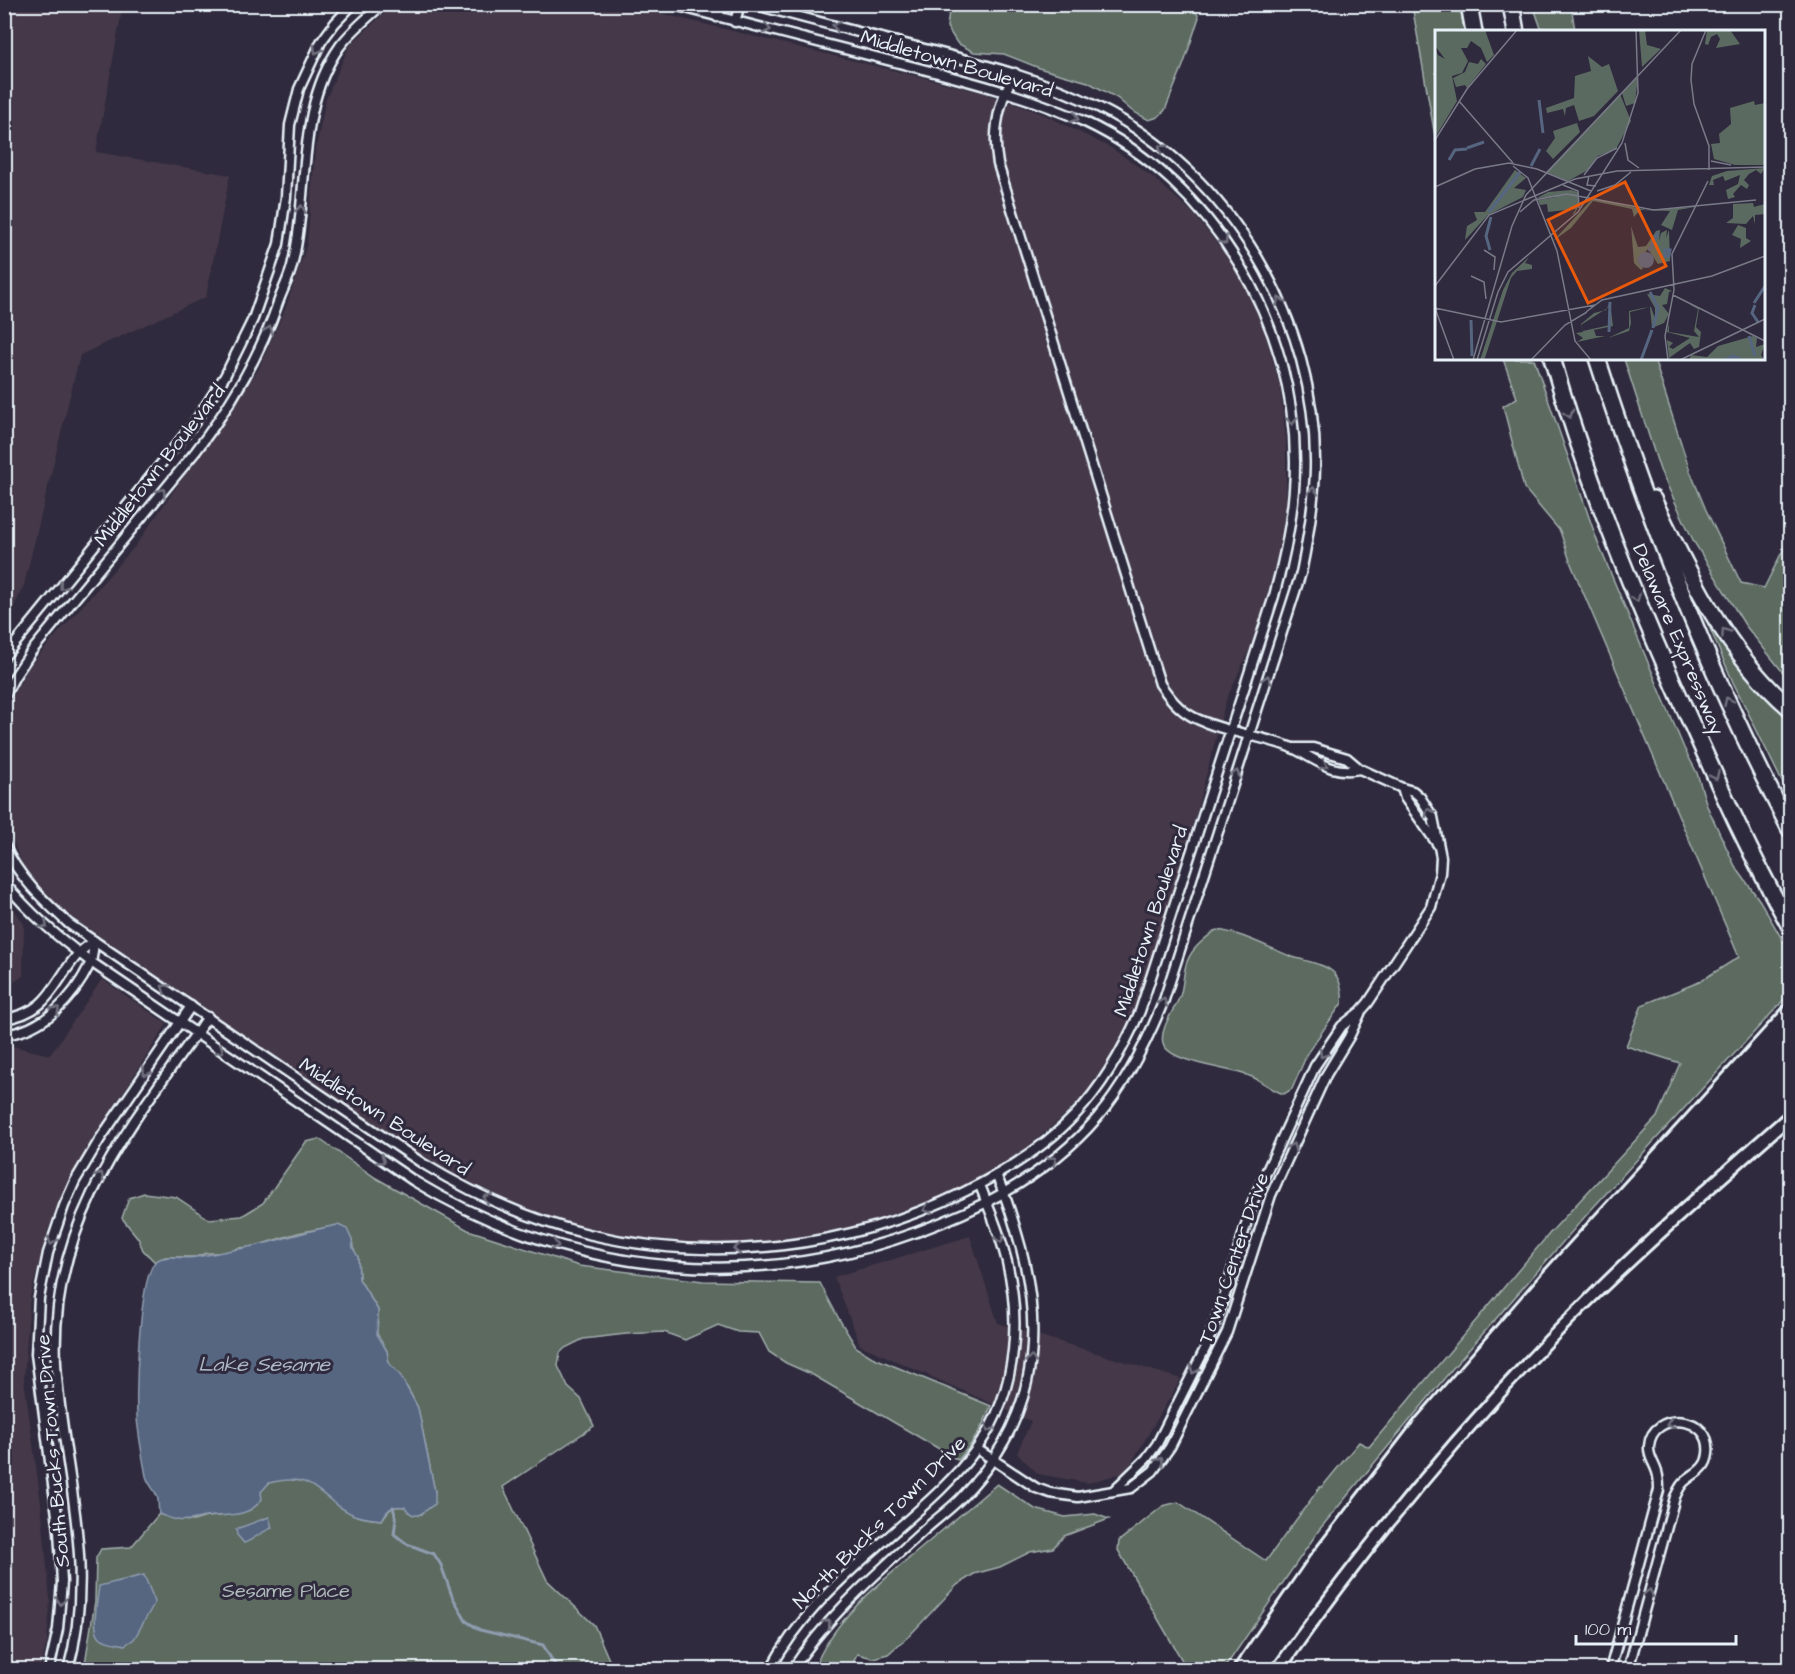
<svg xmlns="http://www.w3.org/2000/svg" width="1795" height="1674" viewBox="0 0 1795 1674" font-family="'Architects Daughter',sans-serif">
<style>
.built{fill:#443949}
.green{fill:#5b6a61;stroke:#a2aeac;stroke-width:1.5}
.water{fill:#566580;stroke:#909db0;stroke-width:1.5}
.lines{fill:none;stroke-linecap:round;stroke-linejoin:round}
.stream{stroke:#909db0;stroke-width:3}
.minor-casing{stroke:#e8f1f8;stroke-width:13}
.motorway-casing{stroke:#e8f1f8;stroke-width:20}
.minor{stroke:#2f2a3d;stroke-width:8}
.motorway{stroke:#2f2a3d;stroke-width:15}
.rail{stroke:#e8f1f8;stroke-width:3}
.oneway{stroke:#70707e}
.labels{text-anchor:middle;stroke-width:6;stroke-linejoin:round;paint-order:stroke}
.street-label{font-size:20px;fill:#e8f1f8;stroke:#2f2a3d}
.park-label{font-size:20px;fill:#b0bbbc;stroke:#2f2a3d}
.water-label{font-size:21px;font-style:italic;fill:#aeb9c8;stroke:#2f2a3d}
.inset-river{fill:none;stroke:#566580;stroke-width:3}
.inset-road{fill:none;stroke:#797a88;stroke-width:1.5}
.view{fill:#e8590c;fill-opacity:0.15;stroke:#e8590c;stroke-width:3}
.inset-edge{fill:none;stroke:#e8f1f8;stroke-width:3}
</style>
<rect width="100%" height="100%" fill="#2f2a3d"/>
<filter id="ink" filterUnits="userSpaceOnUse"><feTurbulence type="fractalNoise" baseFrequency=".0167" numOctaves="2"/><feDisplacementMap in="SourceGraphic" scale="12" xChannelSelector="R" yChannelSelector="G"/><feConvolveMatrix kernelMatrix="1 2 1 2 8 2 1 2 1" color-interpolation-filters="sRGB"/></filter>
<g filter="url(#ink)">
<g class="built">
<polygon points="5,4 123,5 96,152 230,175 206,297 80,355 24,585 5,626"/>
<polygon points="397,5 627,5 981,92 1043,114 1113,149 1154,178 1194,214 1238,271 1264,329 1280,387 1286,439 1286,507 1275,566 1256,636 1226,700 1196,814 1142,989 1119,1045 1091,1088 1064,1116 1010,1162 961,1188 908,1212 863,1226 819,1234 768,1241 711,1244 659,1240 620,1235 558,1223 456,1176 404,1144 87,929 40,893 22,865 5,820 4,711 30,665 136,545 258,370 286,307 307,244 315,152 326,99 349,46 391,7"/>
<polygon points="4,895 24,924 23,976 5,988"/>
<polygon points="102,979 167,1024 92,1142 48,1229 30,1297 24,1379 41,1503 50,1599 47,1642 40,1669 5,1669 4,1044 50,1055"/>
<polygon points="970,1236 998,1323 1181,1379 1126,1472 1088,1483 1038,1474 1017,1453 1031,1421 860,1345 834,1277"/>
</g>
<g class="green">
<polygon points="950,4 1192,5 1199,17 1184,63 1165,110 1158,117 1149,120 1132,111 1117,98 1088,82 1042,69 1004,54 974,52 957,43 947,27"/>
<polygon points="1412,5 1460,5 1464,31 1436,32 1436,142"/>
<polygon points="1533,5 1571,5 1575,31 1542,31"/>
<polygon points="1503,359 1534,359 1598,543 1684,748 1697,773 1707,806 1735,866 1760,901 1790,953 1790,993 1589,1212 1453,1368 1319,1530 1224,1669 1187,1669 1118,1550 1119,1541 1163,1506 1178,1502 1266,1561 1320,1487 1322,1487 1359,1442 1369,1447 1549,1234 1657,1117 1680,1063 1626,1046 1642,1005 1699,982 1739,957 1571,564 1560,531 1524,488 1503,406 1517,398"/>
<polygon points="1624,359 1654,359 1690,471 1706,510 1741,583 1764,588 1790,536 1790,681 1745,625 1694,542 1660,470"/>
<polygon points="1694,592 1771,697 1790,716 1790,798 1733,682"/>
<path d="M 1216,930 C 1240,932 1267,947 1290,956 C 1303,961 1323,963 1333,972 C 1341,980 1343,993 1342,1003 L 1308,1052 L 1292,1089 L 1284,1094 C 1272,1091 1264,1082 1252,1077 C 1234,1068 1169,1064 1163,1043 C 1159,1029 1175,1009 1180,996 C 1183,987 1183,978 1185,969 C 1188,951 1203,940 1216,930 Z"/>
<path d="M 319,1139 L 376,1178 L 468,1230 L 579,1266 L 703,1281 L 820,1283 L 839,1319 L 856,1347 L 872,1357 L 991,1406 C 983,1427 973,1444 958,1460 L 813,1375 L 786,1363 L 769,1352 L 759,1333 L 738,1332 L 718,1325 L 685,1340 L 664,1332 L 626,1334 L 583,1339 L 565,1348 L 560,1353 L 558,1366 L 568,1387 L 581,1399 L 594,1426 L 503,1487 L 547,1580 L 594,1625 L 613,1669 L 84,1670 L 95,1601 L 96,1558 L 101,1549 L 131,1547 L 159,1514 C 170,1518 181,1521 193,1521 C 198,1520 202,1518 207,1517 C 223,1516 234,1515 250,1510 C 255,1502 260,1489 269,1483 C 280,1476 307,1479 318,1488 C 329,1497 338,1506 351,1513 C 359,1518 372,1519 382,1520 C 389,1509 392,1505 406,1507 C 410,1514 414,1516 422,1514 L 435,1492 L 418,1408 L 408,1389 L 389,1363 L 387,1351 L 377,1334 L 378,1310 L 359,1279 L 358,1257 L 353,1248 L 352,1240 L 338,1225 L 298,1233 L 252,1247 L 238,1248 L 228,1253 L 206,1253 L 196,1257 L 165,1257 L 155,1262 L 143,1250 L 138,1238 L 122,1218 L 129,1198 L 144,1193 L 176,1197 L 209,1219 L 242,1216 L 263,1203 L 306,1142 Z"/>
<path d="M 997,1484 L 1035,1509 L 1065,1517 L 1095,1514 L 1109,1519 L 1064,1536 L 1053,1548 L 1030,1552 L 1000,1567 L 974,1574 L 957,1585 L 910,1635 L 888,1654 L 873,1658 L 857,1654 L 850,1669 L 814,1669 C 833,1619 879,1584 919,1550 C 945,1528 971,1506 997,1484 Z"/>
</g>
<g class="water">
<path d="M 338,1225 L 347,1229 L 352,1240 L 353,1248 L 358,1257 L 359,1279 L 378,1310 L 377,1334 L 387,1351 L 389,1363 L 400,1375 L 418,1408 L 435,1492 L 435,1504 C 423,1511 416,1524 405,1507 C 393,1505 388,1508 382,1520 C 374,1519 362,1518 354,1515 C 316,1498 318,1471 269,1483 L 261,1492 L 262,1499 C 248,1519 226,1514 205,1517 C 195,1519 188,1522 177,1520 C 171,1519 165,1516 159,1514 C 158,1509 159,1501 157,1496 C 154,1489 148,1484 146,1476 C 143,1460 140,1443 138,1427 C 134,1402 139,1275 156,1261 C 167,1253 184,1260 196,1257 C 216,1253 234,1250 254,1246 C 282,1240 309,1230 338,1225 Z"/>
<path d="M 269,1517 L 272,1528 C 262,1531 255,1539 244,1543 L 237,1535 L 236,1529 Z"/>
<path d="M 144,1575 L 155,1602 L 134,1639 L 125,1645 C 117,1643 107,1643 101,1638 C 90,1630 98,1598 99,1586 Z"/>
</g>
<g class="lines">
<polyline class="stream" points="393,1507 396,1519 394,1534 407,1544 434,1554 441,1565 452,1596 466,1621 480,1630 543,1645 558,1670"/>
<g class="minor-casing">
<g id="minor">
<polyline points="717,17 723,4"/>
<polyline points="735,22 740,4"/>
<path d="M 1015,73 C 998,102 992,131 998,164 L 1160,684 C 1169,697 1178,709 1193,717 C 1223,732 1259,735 1290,747 C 1305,753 1317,763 1332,768 C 1342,771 1350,771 1360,769"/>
<polyline points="4,657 195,422 225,376 253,319 279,244 286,197 290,125 299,89 321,42 335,23 353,4"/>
<path d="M 4,697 L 15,676 L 31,652 L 196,451 C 232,404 260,356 279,300 C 283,289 289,278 292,266 C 310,194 295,109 340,46 C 352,30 368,17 383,4"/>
<polyline points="1402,788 1405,798 1438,845"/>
<path d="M 4,845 C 19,878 43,900 69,924 L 422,1163 C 473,1194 529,1220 588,1234 C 714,1264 848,1249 964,1192 C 1005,1172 1044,1148 1075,1115 C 1103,1086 1124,1048 1140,1011 L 1274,596 C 1286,553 1295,509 1295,464 C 1296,324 1213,182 1085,122 C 1035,99 983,85 930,71 C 843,48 756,26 670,4"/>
<path d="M 4,882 C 30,914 59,938 91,962 L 414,1181 C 576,1279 764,1295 940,1223 C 998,1200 1056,1166 1097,1118 C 1126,1084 1147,1042 1164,1000 L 1301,573 C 1308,539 1314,504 1315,469 C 1318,322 1231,173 1098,107 C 1042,79 982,64 921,48 C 864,34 808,19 752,4"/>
<path d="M 4,1019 C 51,1012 53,982 79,953 C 83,949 89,945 94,941"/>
<path d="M 4,1035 C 44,1030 73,999 90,964 C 93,958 93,948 94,941"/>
<polyline points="977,1449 1036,1488 1050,1493 1078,1497 1131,1488 1153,1471 1170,1447 1227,1332 1271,1195 1326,1075 1349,1037 1360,1014"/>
<polyline points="1113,1491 1146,1459 1157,1444 1206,1347 1225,1295 1253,1201 1315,1066 1342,1026 1361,1011 1368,1003 1431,907 1440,873 1441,857 1433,817 1420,797 1413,791 1402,788 1360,769 1347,758 1313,748 1292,748"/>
<polyline points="49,1670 58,1629 62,1582 59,1531 36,1354 39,1298 48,1253 64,1206 75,1181 100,1139 191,1006"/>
<path d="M 68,1670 C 98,1562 62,1469 56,1363 C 49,1221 130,1126 208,1017"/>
<path d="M 770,1670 C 796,1621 836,1583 877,1547 C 911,1516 950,1486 977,1448 C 1019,1390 1023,1311 1002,1244 C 996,1224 987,1204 980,1185"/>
<path d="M 792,1670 C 827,1616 875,1575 922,1532 C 935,1520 948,1511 960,1499 C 1032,1426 1046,1345 1021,1248 C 1014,1223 1007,1198 996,1175"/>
<path d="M 1610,1670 L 1659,1490 C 1659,1484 1659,1478 1657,1472 C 1654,1462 1648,1457 1649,1446 C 1652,1410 1713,1414 1708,1454 C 1706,1470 1695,1472 1685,1481 C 1680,1485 1678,1491 1675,1497 L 1628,1670"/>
</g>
</g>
<g class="motorway-casing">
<g id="motorway">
<polyline points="1469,4 1474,32"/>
<polyline points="1511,4 1516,32"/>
<path d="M 1552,358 C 1588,485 1638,607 1693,727 C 1723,794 1754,862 1790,926"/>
<path d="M 1597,358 C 1649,521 1711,678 1790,829"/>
<path d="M 1653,499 C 1689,574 1726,653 1790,708"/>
</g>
</g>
<use href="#minor" class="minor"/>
<use href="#motorway" class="motorway"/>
<g class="rail">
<polyline points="1231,1670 1311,1554 1416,1418 1540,1275 1790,1000"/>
<path d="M 1269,1670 C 1361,1541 1461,1419 1573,1307 C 1642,1237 1716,1172 1790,1107"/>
<path d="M 1286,1670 C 1373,1546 1470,1429 1576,1321 C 1645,1253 1718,1189 1790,1125"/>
</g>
</g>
<defs><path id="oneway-chevron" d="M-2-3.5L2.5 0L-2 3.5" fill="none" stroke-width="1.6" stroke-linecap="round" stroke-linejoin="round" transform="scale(1.5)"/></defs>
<g class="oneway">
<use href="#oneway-chevron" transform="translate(836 26) rotate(-165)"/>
<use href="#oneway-chevron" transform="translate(767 29) rotate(13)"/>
<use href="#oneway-chevron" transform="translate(317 50) rotate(119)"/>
<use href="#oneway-chevron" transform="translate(1075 118) rotate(23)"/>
<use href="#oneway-chevron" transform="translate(1162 148) rotate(-142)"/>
<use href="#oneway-chevron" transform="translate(301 209) rotate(-81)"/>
<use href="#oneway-chevron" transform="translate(1224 241) rotate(55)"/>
<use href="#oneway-chevron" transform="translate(1280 301) rotate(-114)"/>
<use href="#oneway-chevron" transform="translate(269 330) rotate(-69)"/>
<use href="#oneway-chevron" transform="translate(1569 414) rotate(72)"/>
<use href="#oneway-chevron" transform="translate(1292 421) rotate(84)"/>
<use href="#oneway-chevron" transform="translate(1313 491) rotate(-85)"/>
<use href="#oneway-chevron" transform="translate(162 492) rotate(-51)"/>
<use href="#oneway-chevron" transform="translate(63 586) rotate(130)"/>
<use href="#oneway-chevron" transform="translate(1636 598) rotate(69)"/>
<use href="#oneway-chevron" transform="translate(1725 632) rotate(-124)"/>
<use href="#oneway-chevron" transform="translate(1267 679) rotate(-72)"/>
<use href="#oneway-chevron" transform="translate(1728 701) rotate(-115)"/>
<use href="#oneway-chevron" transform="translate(1324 765) rotate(21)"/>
<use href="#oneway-chevron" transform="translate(1236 774) rotate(-72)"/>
<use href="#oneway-chevron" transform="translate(1715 776) rotate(65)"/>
<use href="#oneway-chevron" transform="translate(1429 812) rotate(-118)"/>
<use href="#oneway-chevron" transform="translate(44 925) rotate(42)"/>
<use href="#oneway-chevron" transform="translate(165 988) rotate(-146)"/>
<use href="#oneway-chevron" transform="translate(1163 1002) rotate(-70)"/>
<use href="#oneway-chevron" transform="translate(56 1010) rotate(-43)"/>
<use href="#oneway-chevron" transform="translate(220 1050) rotate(35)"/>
<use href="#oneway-chevron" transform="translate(1323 1054) rotate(122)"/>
<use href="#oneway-chevron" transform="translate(146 1072) rotate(124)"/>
<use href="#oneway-chevron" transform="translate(1292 1147) rotate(-65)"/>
<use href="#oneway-chevron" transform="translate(381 1160) rotate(34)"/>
<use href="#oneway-chevron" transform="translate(1053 1160) rotate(-37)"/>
<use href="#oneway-chevron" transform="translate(100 1176) rotate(-61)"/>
<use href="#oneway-chevron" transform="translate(487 1198) rotate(-157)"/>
<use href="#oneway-chevron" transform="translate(927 1209) rotate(157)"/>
<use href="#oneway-chevron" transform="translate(1000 1239) rotate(72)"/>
<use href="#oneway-chevron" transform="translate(52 1241) rotate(107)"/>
<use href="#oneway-chevron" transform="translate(555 1245) rotate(16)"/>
<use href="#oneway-chevron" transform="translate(737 1249) rotate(179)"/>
<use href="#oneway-chevron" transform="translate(1031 1359) rotate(-84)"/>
<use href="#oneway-chevron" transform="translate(1194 1370) rotate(117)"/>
<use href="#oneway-chevron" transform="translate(1670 1424) rotate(161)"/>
<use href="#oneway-chevron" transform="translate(989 1428) rotate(118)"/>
<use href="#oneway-chevron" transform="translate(1160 1461) rotate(-54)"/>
<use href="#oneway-chevron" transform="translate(1649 1593) rotate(-75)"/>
<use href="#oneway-chevron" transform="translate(61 1601) rotate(95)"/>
<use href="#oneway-chevron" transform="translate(827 1623) rotate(-50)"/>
</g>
</g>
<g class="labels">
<g class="street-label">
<text transform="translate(957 63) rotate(16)" y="7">Middletown Boulevard</text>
<text transform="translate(159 465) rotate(-52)" y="7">Middletown Boulevard</text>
<text transform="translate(1679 639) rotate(67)" y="7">Delaware Expressway</text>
<text transform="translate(1150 921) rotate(-72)" y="7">Middletown Boulevard</text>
<text transform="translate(385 1116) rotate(33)" y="7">Middletown Boulevard</text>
<text transform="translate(1233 1258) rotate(-71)" y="7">Town Center Drive</text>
<text transform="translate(52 1451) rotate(-95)" y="7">South Bucks Town Drive</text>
<text transform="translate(879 1522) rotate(-45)" y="7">North Bucks Town Drive</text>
</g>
<g class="park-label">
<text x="286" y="1597">Sesame Place</text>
</g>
<g class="water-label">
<text x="264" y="1371">Lake Sesame</text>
</g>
</g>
<g transform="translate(1435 30)">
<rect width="330" height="330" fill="#2f2a3d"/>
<path d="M 50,0 L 59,25 L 52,32 L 46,18 L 36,11 L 32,18 L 26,18 L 33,31 L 27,43 L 17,46 L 22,71 L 1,106 L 0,17 L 3,25 L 10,29 L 0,16 L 0,1 ZM 204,0 L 210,0 L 212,15 L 226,19 L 207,37 ZM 272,0 L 295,0 L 305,14 L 281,18 L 285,9 L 282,4 L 276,7 L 273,15 L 270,14 ZM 153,26 L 167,37 L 174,34 L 183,61 L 159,86 L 144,91 L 139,75 L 131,78 L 130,86 L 128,79 L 112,83 L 111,78 L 139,68 L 140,46 L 156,41 ZM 46,29 L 51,34 L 32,58 L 30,55 L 21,57 L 18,48 L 30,42 L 34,32 L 43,34 ZM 203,46 L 200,73 L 191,76 L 187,63 ZM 185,64 L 196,91 L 181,119 L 163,126 L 153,140 L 133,151 L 111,142 ZM 319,71 L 320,75 L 330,73 L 330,135 L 300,135 L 279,129 L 276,114 L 285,113 L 284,104 L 296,94 L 295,78 ZM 142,93 L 145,102 L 118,129 L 111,121 L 120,108 L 118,101 ZM 330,138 L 326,144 L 321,140 L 314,144 L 309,150 L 314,155 L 312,159 L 306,155 L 298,164 L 300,167 L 293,169 L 291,160 L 303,154 L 305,145 L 290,151 L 288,146 L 278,150 L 279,155 L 274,155 L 277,146 L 292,141 ZM 80,140 L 91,148 L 79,158 L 91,160 L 88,167 L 53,185 L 30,210 L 32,196 L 42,190 L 39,182 L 50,182 ZM 136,160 L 143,162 L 144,175 L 140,183 L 137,185 L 141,179 L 113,182 L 112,174 L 105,175 L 103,170 L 122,167 L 102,168 L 113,162 ZM 158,168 L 211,180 L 260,177 L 243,180 L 237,200 L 226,195 L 235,181 L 205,180 L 199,187 L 197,179 L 158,171 L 136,198 L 118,211 ZM 318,173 L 319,177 L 330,174 L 330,184 L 320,185 L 320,194 L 318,186 L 311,194 L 291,193 L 298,188 L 298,174 ZM 303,195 L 311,198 L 311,208 L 316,211 L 305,218 L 306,209 L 297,205 ZM 196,196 L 203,217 L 211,216 L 221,201 L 225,200 L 224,211 L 226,203 L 232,200 L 231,208 L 234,200 L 235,231 L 223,234 L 213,219 L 203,230 L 208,238 L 206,240 L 199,233 ZM 94,227 L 90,233 L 97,235 L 97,239 L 82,241 L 76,248 L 50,328 L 45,330 L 68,260 L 77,243 ZM 230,258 L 237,261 L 234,262 L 232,274 L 227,275 L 234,284 L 229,293 L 217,298 L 215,277 L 195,282 L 196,293 L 194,301 L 173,308 L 194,298 L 194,281 L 208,278 L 216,277 L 220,289 L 220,278 L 212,264 L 225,266 ZM 175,272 L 178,296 L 159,300 L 161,306 L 170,306 L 142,312 L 148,308 L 141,303 L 148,302 L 146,294 L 159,283 L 171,280 ZM 174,277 L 175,295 L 148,301 L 146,295 ZM 253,274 L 264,278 L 261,297 L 266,302 L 264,317 L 259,319 L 255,313 L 234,328 L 232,310 L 238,313 L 234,317 L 238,319 L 255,308 L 232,302 L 234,293 L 234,302 L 264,307 L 259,301 L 263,279 ZM 318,306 L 322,308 L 321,317 L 330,314 L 326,325 L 330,330 L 254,330 L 256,325 L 272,327 L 283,316 Z" fill="#5b6a61" fill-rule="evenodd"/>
<path d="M203 230a8 8 0 1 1 16 0a8 8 0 1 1-16 0Z" fill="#566580"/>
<path class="inset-river" d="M 104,70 L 108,103M 32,118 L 49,112M 14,130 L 20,120 L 32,119M 96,136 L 105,119M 54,182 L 85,142M 55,220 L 51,206 L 56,187M 230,220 L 235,220 L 234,226 L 230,226 ZM 214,221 L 223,203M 215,262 L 223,278 L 218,298M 319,273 L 330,256M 320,275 L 317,283 L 323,292M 36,290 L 37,326M 174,302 L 175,272M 314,306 L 320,326M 206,330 L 217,300M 290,330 L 298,326 L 307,330"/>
<path class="inset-road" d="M 271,0 L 257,34 L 256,50 L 259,74 L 274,116 L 274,140M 24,71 L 78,133M 0,110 L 32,59 L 82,0M 190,113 L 193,130 L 204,138M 276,131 L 296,135M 78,136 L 93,148 L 122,221 L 140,311 L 156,330M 149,145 L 162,128 L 182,118M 154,146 L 152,155 L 161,156M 128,155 L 143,161 L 144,178M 0,157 L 40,139 L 74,133 L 102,139 L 156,161M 162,161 L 180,155 L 196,142M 85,182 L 99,170 L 132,164 L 219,180 L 321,170M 49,220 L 60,227 L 59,240M 36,246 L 49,252 L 51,269M 0,256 L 54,185 L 140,149 L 182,141 L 330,137M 238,265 L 330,311M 0,278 L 66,292 L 160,275M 0,278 L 19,330M 151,282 L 167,270 L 277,246 L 330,226M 38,330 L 77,196 L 91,165 L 246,0M 42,330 L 63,262 L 73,242 L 143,182 L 187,113 L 203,63 L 201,0M 96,330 L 130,295 L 152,282M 233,330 L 230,306 L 239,260 L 237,224 L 273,151M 245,330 L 330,289"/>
<path class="view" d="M 190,152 L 231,236 L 153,273 L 113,190 Z"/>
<rect width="330" height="330" class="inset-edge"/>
</g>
<rect width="1795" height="1674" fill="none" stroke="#2f2a3d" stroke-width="24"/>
<rect x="12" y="12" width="1771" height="1650" fill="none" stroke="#e8f1f8" stroke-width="2" filter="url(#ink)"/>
<path d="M1576 1635v9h160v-9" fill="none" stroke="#e8f1f8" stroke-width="3"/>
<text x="1585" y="1635" font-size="18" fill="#e8f1f8" stroke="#2f2a3d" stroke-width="4.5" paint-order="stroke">100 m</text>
</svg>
